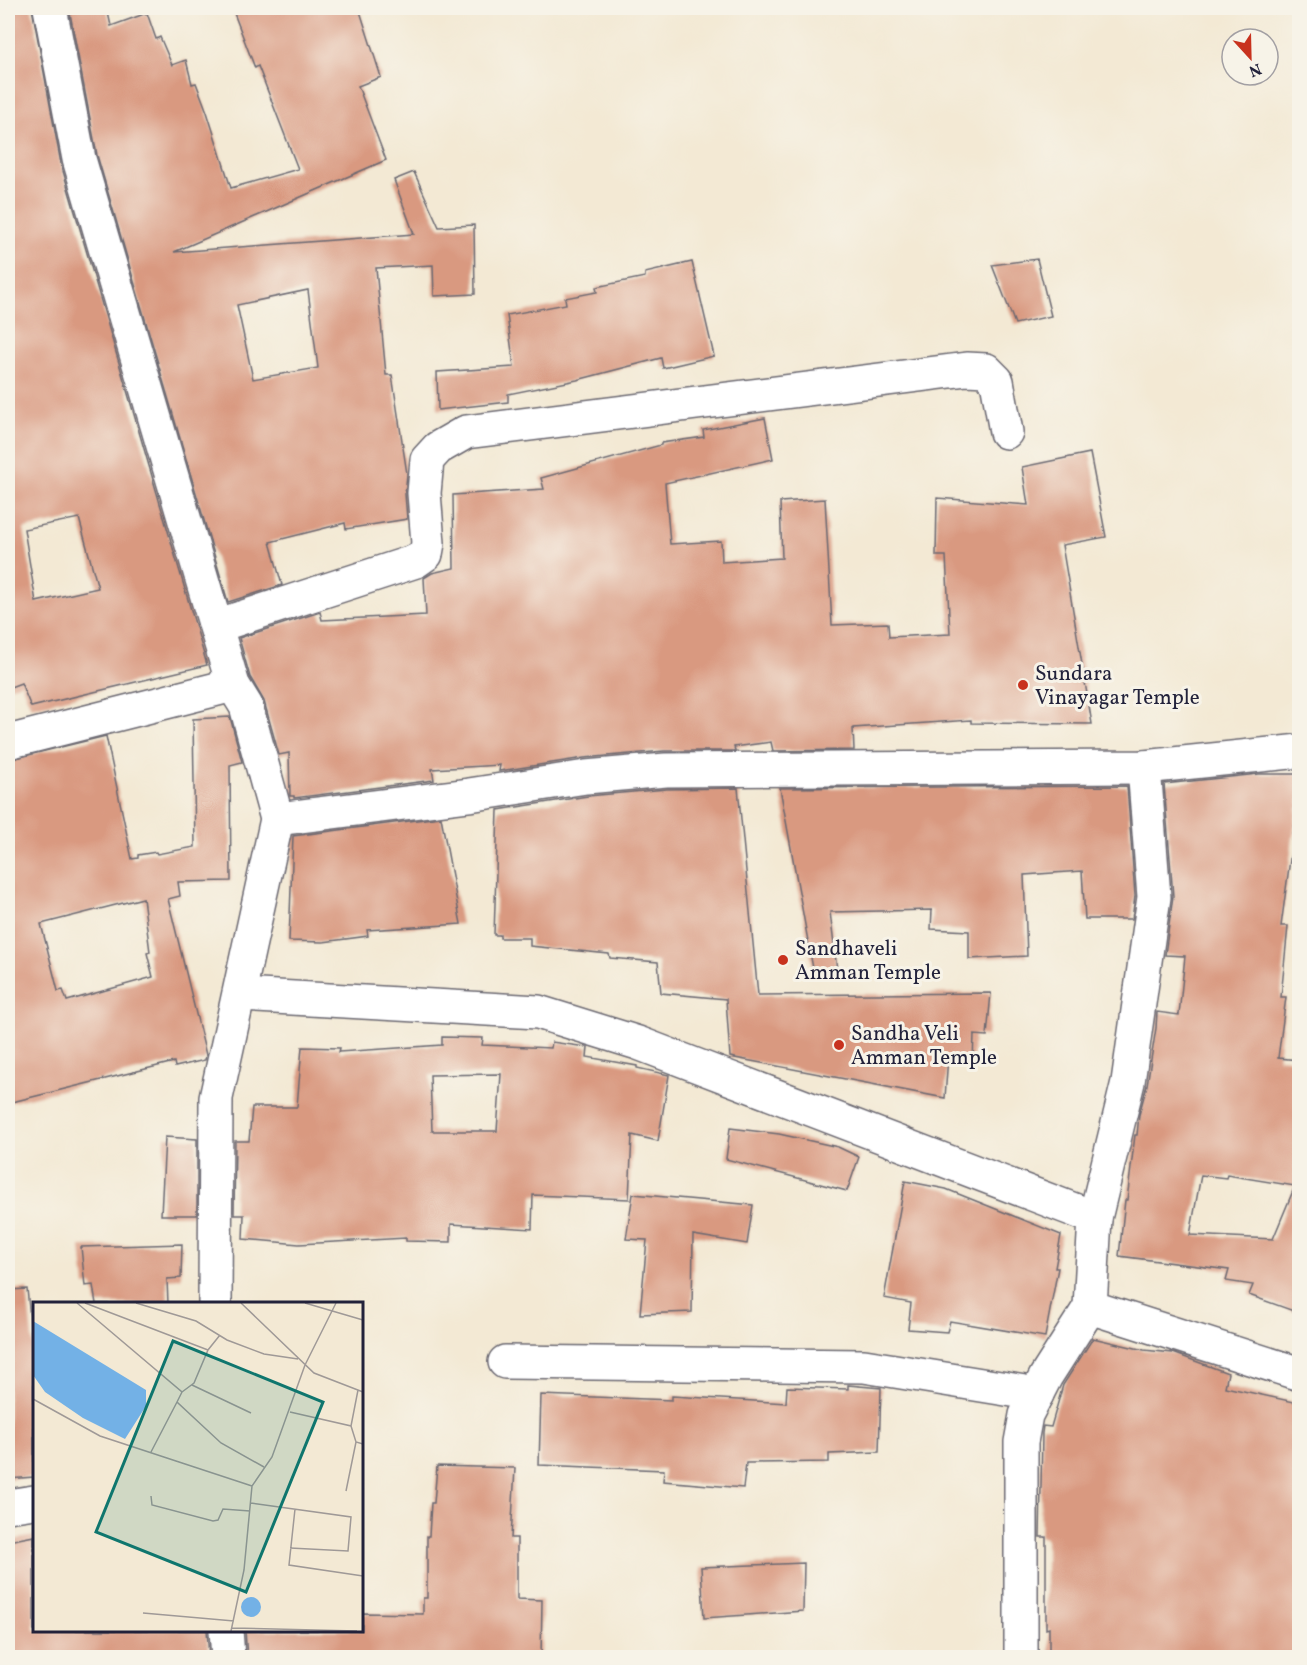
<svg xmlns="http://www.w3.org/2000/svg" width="1307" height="1665" viewBox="0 0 1307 1665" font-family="Vollkorn,serif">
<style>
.building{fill:#d99980;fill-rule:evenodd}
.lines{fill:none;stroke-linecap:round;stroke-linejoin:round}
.minor-casing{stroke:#6b6871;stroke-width:36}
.secondary-casing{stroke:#6b6871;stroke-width:36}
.minor{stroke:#fff;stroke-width:33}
.secondary{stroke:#fff;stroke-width:33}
.poi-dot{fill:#c8321e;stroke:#f7f3e8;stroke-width:2}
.labels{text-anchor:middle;stroke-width:6;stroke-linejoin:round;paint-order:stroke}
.poi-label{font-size:21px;fill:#22223b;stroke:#f7f3e8;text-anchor:start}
.inset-road{fill:none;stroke:#9f9997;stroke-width:1.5}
.view{fill:#0f766e;fill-opacity:0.15;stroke:#0f766e;stroke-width:3}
.inset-edge{fill:none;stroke:#22223b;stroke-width:3}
</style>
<rect width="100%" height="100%" fill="#f7f3e8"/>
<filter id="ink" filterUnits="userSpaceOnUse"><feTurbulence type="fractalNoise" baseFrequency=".0167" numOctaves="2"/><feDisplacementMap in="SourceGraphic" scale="12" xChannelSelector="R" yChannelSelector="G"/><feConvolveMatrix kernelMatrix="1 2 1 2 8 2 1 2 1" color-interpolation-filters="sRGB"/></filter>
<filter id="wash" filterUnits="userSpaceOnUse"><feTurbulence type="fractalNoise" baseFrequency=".008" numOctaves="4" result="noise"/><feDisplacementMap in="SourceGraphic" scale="24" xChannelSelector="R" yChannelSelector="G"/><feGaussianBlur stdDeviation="1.35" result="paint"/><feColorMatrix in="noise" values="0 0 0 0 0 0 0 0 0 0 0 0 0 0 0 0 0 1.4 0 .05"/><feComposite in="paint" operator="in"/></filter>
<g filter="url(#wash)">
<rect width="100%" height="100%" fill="#f3e9d4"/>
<g id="blocks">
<g class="building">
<path d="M 8,8 L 32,8 L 61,164 L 207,665 L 31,707 L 21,683 L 8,688 ZM 79,518 L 98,588 L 36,602 L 24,529 Z"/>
<path d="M 69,8 L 107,8 L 111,26 L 147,13 L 156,39 L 160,37 L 172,65 L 186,60 L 192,84 L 196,83 L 207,112 L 231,188 L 298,169 L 258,66 L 255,68 L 232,8 L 359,8 L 381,77 L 358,86 L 386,160 L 174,252 L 414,234 L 394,180 L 414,172 L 439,227 L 474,225 L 475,294 L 434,296 L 433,265 L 376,268 L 386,375 L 392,375 L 407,474 L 405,494 L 407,519 L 346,529 L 345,523 L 270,542 L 282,585 L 228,602 L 97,155 ZM 308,290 L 318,368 L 253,379 L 237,305 Z"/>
<polygon points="1037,259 1051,316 1015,324 992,265"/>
<polygon points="692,262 714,356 663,368 661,358 577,380 508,394 508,402 438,410 437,372 514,367 507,315 566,304 565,298 597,292 596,287 645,277 645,273"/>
<polygon points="765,418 773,459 665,483 670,544 721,541 722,562 782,558 780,502 825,499 832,625 888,623 889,637 950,634 946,556 936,556 937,498 1028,505 1022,467 1090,453 1106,537 1062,545 1092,724 971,723 971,720 853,728 854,750 773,751 771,742 734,747 735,751 664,751 584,758 499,771 500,765 432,769 434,780 294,798 294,796 290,796 289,753 279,755 264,701 250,677 239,638 320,612 322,620 426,615 424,578 432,573 454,568 453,495 544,489 541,478 661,445 661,443 704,437 703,430"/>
<path d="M 230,717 L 242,762 L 230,765 L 231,881 L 178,882 L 180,896 L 168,899 L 206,1055 L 205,1060 L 175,1067 L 174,1062 L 8,1103 L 8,760 L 106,736 L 132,859 L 138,858 L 138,855 L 156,852 L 157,854 L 195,847 L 193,719 ZM 143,898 L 150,952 L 147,953 L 153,977 L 67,1001 L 63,990 L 58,991 L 41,924 Z"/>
<path d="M 1259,774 L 1299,774 L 1299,808 L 1297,808 L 1281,926 L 1288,926 L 1281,997 L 1286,997 L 1278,1058 L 1299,1060 L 1299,1313 L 1249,1295 L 1253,1285 L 1226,1281 L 1229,1270 L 1119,1256 L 1125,1200 L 1127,1200 L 1135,1135 L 1137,1135 L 1139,1115 L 1147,1085 L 1156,1028 L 1157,1012 L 1179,1015 L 1185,956 L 1165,955 L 1173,896 L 1164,784 ZM 1201,1175 L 1226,1178 L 1227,1175 L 1295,1186 L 1273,1239 L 1190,1235 Z"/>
<polygon points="1127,786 1135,896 1132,919 1085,919 1082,871 1024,875 1027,956 969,959 969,931 931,929 932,910 830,912 837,970 814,974 780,788"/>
<polygon points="738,788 758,995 991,993 987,1036 974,1035 973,1059 948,1056 945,1098 730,1057 726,999 661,993 658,962 610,958 609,954 530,946 530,938 500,938 500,935 494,935 498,810 588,796 667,789"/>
<polygon points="441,817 461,924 367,930 368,936 323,942 289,941 293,836"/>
<path d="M 442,1037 L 483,1038 L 482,1045 L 551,1048 L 552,1042 L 586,1047 L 588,1047 L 587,1057 L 637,1066 L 637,1068 L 669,1075 L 658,1141 L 632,1135 L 629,1199 L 533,1195 L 532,1229 L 451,1224 L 451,1242 L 406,1241 L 406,1238 L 299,1244 L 243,1239 L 244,1215 L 234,1215 L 235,1141 L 249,1141 L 252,1107 L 297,1107 L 302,1047 L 340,1048 L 339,1052 L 442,1045 ZM 501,1074 L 497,1131 L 432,1131 L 430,1075 Z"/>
<polygon points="730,1128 779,1134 838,1147 859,1157 847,1191 726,1159"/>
<polygon points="165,1137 197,1139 197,1215 161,1215"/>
<polygon points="905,1181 946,1189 1061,1235 1055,1268 1058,1268 1045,1337 950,1321 947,1332 908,1329 911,1303 884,1298"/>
<polygon points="633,1194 753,1205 747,1244 693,1235 692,1312 640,1314 647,1240 626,1239"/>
<polygon points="182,1244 181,1278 167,1279 168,1304 96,1304 93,1285 85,1286 81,1247"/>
<polygon points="27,1289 34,1357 34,1477 8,1479 8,1290"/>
<polygon points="1093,1338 1144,1350 1173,1353 1228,1373 1225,1387 1299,1403 1299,1658 1049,1658 1049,1628 1046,1629 1046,1537 1040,1537 1042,1433 1043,1426 1051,1427 1063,1385"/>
<polygon points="848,1385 881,1388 879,1452 829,1454 829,1462 746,1463 743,1488 663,1481 664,1470 539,1465 541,1395 672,1400 672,1396 786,1403 787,1387 848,1389"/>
<polygon points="437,1466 515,1468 511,1538 517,1538 517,1599 542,1600 541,1658 247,1658 245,1630 362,1630 362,1613 423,1614 423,1598 427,1598 427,1536 429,1536 431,1503 434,1503"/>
<polygon points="34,1536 34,1630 207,1630 209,1658 8,1658 8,1541"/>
<polygon points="804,1563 803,1611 704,1618 701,1567"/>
</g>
</g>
</g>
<g filter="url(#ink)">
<use href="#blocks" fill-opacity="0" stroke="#6b6871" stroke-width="1.5"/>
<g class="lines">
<g class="minor-casing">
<g id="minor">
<polyline points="216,626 416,561 426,554 428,543 424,493 427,460 438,448 466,432 967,369 986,370 997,381 1006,432"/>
<polyline points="8,742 233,685"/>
<polyline points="277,819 469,795 586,777 666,770 1144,767 1300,751"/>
<polyline points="240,995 538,1012 638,1043 1095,1218 1090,1307 1300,1374"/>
<polyline points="1095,1218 1128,1082 1154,897 1144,767"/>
<polyline points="505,1362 864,1366 1037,1394"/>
<polyline points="8,1506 34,1502"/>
<polyline points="1021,1658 1021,1442 1026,1415 1046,1376 1090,1307"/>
</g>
</g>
<g class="secondary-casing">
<g id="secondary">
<polyline points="50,8 79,159 233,685 246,706 277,819 216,1098 215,1304"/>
<polyline points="226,1630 228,1658"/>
</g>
</g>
<use href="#minor" class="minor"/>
<use href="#secondary" class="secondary"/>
</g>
</g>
<g class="poi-dot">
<circle cx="1023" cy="685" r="6"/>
<circle cx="783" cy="960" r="6"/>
<circle cx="839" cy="1045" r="6"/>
</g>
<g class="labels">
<g class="poi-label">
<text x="1035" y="680">Sundara<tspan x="1035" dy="24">Vinayagar Temple</tspan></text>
<text x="795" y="955">Sandhaveli<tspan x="795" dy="24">Amman Temple</tspan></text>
<text x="851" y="1040">Sandha Veli<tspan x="851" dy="24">Amman Temple</tspan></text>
</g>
</g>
<g transform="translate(33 1302)">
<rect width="330" height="330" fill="#f3e9d4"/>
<path d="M 0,19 L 113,88 L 113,104 L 92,137 L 50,116 L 12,90 L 0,73 ZM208 305a10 10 0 1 1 20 0a10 10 0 1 1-20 0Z" fill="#73b1e6"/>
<path class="inset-road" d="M 44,1 L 149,90 L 144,100 L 188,141 L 231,165M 52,1 L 175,48M 103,1 L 163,19 L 194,38 L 231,52 L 265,57M 208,1 L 281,71 L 330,90M 272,1 L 330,18M 272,63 L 303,1M 159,83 L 218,111M 149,90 L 161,81 L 175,48 L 187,33M 0,97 L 67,134 L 219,184M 257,110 L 318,124 L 323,140 L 330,142M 318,124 L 325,88M 118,150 L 144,100M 313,189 L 323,140M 118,194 L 119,203 L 180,219 L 185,218 L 190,207 L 217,209M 218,201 L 318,215 L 315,249 L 257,246M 262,207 L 256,263 L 330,274M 110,311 L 201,319M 199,326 L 324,329M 198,329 L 211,268 L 219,184 L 239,155 L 272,63"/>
<path class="view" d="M 140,39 L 290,100 L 213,290 L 63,230 Z"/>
<rect width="330" height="330" class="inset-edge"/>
</g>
<rect width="1307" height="1665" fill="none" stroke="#f7f3e8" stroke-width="30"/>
<g transform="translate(1250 57) rotate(158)"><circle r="28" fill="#f7f3e8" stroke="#a29fa3" stroke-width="1.5"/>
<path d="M0-4.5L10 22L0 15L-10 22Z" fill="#c8321e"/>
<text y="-9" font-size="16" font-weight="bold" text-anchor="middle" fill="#22223b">N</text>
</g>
</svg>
